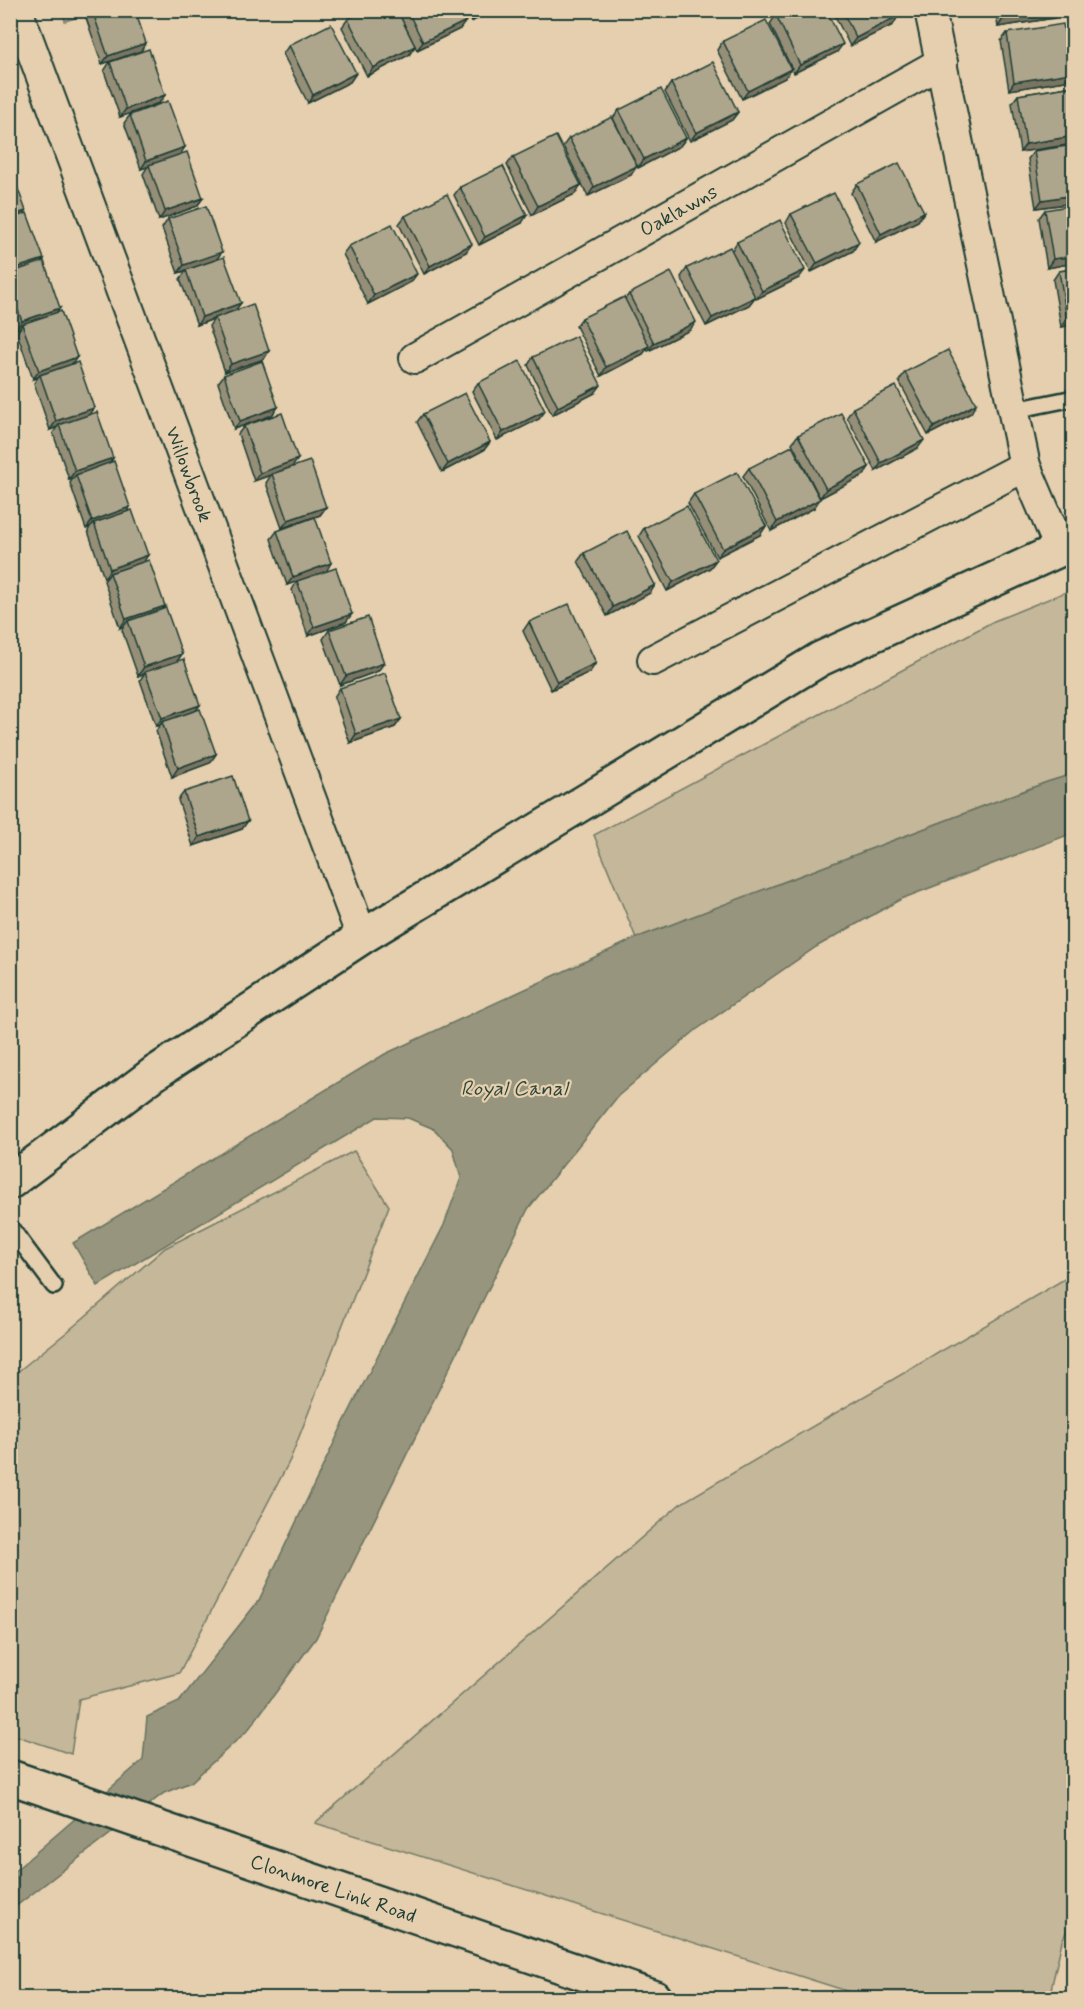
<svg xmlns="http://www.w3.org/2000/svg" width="1084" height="2009" viewBox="0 0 1084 2009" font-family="Mynerve,sans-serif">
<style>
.green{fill:#c4b79a;stroke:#727a67;stroke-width:1.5}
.water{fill:#97957d;stroke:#677260;stroke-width:1.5}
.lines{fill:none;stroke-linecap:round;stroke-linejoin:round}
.lane-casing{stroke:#1f3d34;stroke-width:20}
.street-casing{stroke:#1f3d34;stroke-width:34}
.secondary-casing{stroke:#1f3d34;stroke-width:38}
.lane{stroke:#e5cfae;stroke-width:15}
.street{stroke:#e5cfae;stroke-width:30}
.secondary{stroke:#e5cfae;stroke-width:33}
.wall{fill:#968f78;stroke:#1f3d34;stroke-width:1.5}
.shaded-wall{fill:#7a7462;stroke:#1f3d34;stroke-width:1.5}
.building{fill:#aea68c;stroke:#1f3d34;stroke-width:1.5}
.labels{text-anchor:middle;stroke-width:4.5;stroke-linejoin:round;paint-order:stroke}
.street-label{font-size:20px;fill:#1f3d34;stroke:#e5cfae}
.water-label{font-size:21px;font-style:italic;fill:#2b463b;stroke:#e5cfae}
</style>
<rect width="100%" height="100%" fill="#e5cfae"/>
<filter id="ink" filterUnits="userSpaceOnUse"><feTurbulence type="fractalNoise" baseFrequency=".0167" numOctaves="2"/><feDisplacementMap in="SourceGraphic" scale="12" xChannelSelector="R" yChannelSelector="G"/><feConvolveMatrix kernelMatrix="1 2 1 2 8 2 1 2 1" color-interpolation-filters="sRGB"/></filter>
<g filter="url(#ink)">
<g class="green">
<polygon points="63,10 98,11 65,21"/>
<polygon points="1073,589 1073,774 1047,782 636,938 594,835 994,621"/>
<polygon points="354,1151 389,1206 290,1460 179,1673 79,1699 71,1754 11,1734 11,1377 67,1332 165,1248"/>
<polygon points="1073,1274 1074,1915 1062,1941 1049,1998 869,1998 315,1823 680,1504"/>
</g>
<polygon class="water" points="1073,774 1073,833 901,899 816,947 696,1030 618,1096 528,1209 316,1638 248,1730 191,1782 164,1793 11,1910 11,1874 143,1760 147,1717 179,1702 259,1600 342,1426 444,1225 461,1178 453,1149 434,1129 408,1118 377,1117 98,1286 73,1243 385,1054 636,938 1047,782"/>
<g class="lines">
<g class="lane-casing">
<g id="lane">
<polyline points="1015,410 1074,398"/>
<polyline points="10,1227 54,1286"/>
</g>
</g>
<g class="street-casing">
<g id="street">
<path id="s1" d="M 17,10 L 362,937"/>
<polyline points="930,10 1025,466 1060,548"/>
<path id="s2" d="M 415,358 L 942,62"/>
<polyline points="653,660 1025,466"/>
</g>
</g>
<g class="secondary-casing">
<g id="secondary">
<polyline points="10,1182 155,1073 362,937 820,659 1074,543"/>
<path id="s3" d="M 10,1777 L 655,1998"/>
</g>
</g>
<use href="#lane" class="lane"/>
<use href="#street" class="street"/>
<use href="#secondary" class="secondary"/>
</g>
<g class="wall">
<polygon points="92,10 141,51 102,64 86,18"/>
<polygon points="397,10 461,10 460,29 417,50"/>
<polygon points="466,10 494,10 471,22"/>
<polygon points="832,10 895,10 898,16 893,25 850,46"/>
<polygon points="995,10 1060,10 1054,18 998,27"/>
<polygon points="776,15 837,52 794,73 770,24"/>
<polygon points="348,19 415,46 409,55 367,76 342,27"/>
<polygon points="1007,33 1065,81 1009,90 1001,41"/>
<polygon points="723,41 791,69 785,78 742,99 717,50"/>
<polygon points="289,45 356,73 350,82 308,103 283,54"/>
<polygon points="110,62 165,95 159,103 120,117 104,71"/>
<polygon points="671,83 738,112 732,120 690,141 665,92"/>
<polygon points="1074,86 1074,144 1020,152 1012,103 1018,95"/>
<polygon points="619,110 686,138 680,146 638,168 613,118"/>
<polygon points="130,115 203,198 197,206 159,220 143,174 148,166 141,169 124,123"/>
<polygon points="569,138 631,175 588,196 563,146"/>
<polygon points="1074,145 1074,203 1036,208 1028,159 1034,151"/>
<polygon points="513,157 581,185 575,194 532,215 507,165"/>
<polygon points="10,167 23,214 41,263 57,312 77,357 72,364 89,415 113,458 110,463 127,511 144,561 165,606 162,610 182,654 177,661 196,710 216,754 210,763 172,777 156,731 160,725 156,726 140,680 145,673 138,676 122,630 124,626 120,628 104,581 108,576 104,578 88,531 90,527 86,529 70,483 73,478 69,479 53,433 57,427 50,430 34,383 38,377 33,379 17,333 20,328 16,329 10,314"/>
<polygon points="857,184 924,212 918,221 876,242 851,193"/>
<polygon points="460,187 522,223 479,245 454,195"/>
<polygon points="1045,210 1074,263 1047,268 1039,218"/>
<polygon points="791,214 853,251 811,272 786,223"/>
<polygon points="405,216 466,252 424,274 399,224"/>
<polygon points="168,219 217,260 236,310 264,359 225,372 209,326 214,319 197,325 180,279 186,271 178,273 162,228"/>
<polygon points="737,242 799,278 756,299 755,297 749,305 706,326 681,277 687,268 732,250"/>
<polygon points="349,246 411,282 368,304 343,254"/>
<polygon points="1074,269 1074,325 1061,327 1053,280 1059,271"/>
<polygon points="629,294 690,330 648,351 647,349 643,354 601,376 576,326 582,318 625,299"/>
<polygon points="533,357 595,393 552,415 528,365"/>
<polygon points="905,372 971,413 928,435 899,381"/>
<polygon points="224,375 278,407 272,415 234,429 218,383"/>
<polygon points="478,383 545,411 539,419 497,440 472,391"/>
<polygon points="853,408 918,448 876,471 847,417"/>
<polygon points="423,414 490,442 484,450 442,472 417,422"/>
<polygon points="244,426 292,467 326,507 320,515 282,528 266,483 271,475 254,481 238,434"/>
<polygon points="798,435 864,475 820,498 792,443"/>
<polygon points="749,468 814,508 771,531 743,476"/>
<polygon points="694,494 766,526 760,535 717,557 688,503"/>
<polygon points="644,528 716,560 710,568 667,591 639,536"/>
<polygon points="277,531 326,572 346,622 308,636 292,590 297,581 287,585 271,539"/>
<polygon points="584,553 655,585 650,593 607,616 578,561"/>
<polygon points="529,622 590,672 551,690 523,631"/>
<polygon points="329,630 378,671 340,685 323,639"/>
<polygon points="340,688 401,719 395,727 350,743 334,697"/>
<polygon points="184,792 242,829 193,846 178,800"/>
</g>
<g class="shaded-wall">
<polygon points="483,10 494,10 471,22 477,13"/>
<polygon points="1060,10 1054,18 998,27 1003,19"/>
<polygon points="898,16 893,25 850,46 856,38"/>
<polygon points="466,21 460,29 417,50 423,42"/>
<polygon points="146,43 141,51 102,64 108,56"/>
<polygon points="843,44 837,52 794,73 800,65"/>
<polygon points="415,46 409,55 367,76 373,68"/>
<polygon points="791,69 785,78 742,99 748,91"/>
<polygon points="356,73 350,82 308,103 313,95"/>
<polygon points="1071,73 1065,81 1009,90 1014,82"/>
<polygon points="165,95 159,103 120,117 126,109"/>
<polygon points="738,112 732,120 690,141 696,133"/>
<polygon points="1074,136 1074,144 1020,152 1026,144"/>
<polygon points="686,138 680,146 638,168 644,159"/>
<polygon points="185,147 179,156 141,169 146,161"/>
<polygon points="637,166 631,175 588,196 594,187"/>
<polygon points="581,185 575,194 532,215 538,206"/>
<polygon points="1074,195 1074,203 1036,208 1042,200"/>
<polygon points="203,198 197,206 159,220 165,211"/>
<polygon points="26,211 20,219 10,222 10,216"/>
<polygon points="924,212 918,221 876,242 881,234"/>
<polygon points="527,215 522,223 479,245 485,237"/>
<polygon points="859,242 853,251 811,272 817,263"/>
<polygon points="472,244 466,252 424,274 430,266"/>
<polygon points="222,252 216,260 178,273 184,265"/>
<polygon points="1074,256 1074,263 1047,268 1053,259"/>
<polygon points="44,259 38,267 10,276 10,270"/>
<polygon points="805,270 799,278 756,299 762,291"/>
<polygon points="417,274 411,282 368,304 374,295"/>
<polygon points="755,297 749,305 706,326 712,318"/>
<polygon points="241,303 235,311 197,325 202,317"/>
<polygon points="60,308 54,316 22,324 20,328 16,329 22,321"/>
<polygon points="1074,318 1074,325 1061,327 1067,319"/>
<polygon points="696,322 690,330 648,351 654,343"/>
<polygon points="649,346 643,354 601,376 606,367"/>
<polygon points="269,351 264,359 225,372 231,364"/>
<polygon points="77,357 71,365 40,375 38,377 33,379 39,371"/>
<polygon points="601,385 595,393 552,415 558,407"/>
<polygon points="976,404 971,413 928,435 934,427"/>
<polygon points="278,407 272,415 234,429 240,421"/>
<polygon points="94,408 88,416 59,425 57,427 50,430 56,421"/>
<polygon points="545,411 539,419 497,440 503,432"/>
<polygon points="924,440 918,448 876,471 881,463"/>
<polygon points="490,442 484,450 442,472 448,464"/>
<polygon points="113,458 107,466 76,475 73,478 69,479 75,471"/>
<polygon points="298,459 292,467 254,481 260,473"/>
<polygon points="869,467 864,475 820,498 826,489"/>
<polygon points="820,499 814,508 771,531 777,522"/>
<polygon points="130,507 124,516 94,523 90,527 86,529 92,521"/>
<polygon points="326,507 320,515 282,528 288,520"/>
<polygon points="766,526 760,535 717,557 723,549"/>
<polygon points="148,555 142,564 110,573 108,576 104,578 110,569"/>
<polygon points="716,560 710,568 667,591 673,582"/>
<polygon points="331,563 326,572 287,585 293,577"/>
<polygon points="655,585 650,593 607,616 613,607"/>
<polygon points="165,606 159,614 128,621 124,626 120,628 126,619"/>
<polygon points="352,614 346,622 308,636 314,627"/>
<polygon points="182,654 176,663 138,676 144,667"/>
<polygon points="384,663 378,671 340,685 346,676"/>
<polygon points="596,663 590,672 551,690 557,682"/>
<polygon points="200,705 194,713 162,722 160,725 156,726 162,718"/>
<polygon points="401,719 395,727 350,743 356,734"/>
<polygon points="216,754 210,763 172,777 178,768"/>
<polygon points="248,821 242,829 193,846 199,837"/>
</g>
<g class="building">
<polygon points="92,10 135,10 146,43 108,56"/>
<polygon points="364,10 397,10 415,46 373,68 348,19"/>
<polygon points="407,10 461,10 466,21 423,42"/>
<polygon points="785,10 826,10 843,44 800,65 776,15"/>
<polygon points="842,10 895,10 898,16 856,38"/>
<polygon points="1002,10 1057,10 1003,19"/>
<polygon points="766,20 791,69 748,91 723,41"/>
<polygon points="331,24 356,73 313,95 289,45"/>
<polygon points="1063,24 1071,73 1014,82 1007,33"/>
<polygon points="149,49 165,95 126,109 110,62"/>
<polygon points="713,62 738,112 696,133 671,83"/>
<polygon points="1074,86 1074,136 1026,144 1018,95"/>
<polygon points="661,89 686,138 644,159 619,110"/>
<polygon points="168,101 185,147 146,161 130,115"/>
<polygon points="612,117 637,166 594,187 569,138"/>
<polygon points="556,136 581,185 538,206 513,157"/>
<polygon points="1074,145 1074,195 1042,200 1034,151"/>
<polygon points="187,152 203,198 165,211 149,165"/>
<polygon points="899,163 924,212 881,234 857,184"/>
<polygon points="503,166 527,215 485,237 460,187"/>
<polygon points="10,167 26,211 10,216"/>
<polygon points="834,193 859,242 817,263 791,214"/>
<polygon points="447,194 472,244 430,266 405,216"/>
<polygon points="1074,205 1074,256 1053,259 1045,210"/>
<polygon points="206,206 222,252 184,265 168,219"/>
<polygon points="27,213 44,259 10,270 10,219"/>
<polygon points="780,220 805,270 762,291 737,242"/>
<polygon points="392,224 417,274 374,295 349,246"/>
<polygon points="730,247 755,297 712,318 687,268"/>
<polygon points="224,257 241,303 202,317 186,270"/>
<polygon points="44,261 60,308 22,321 10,289 10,273"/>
<polygon points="1074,269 1074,318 1067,319 1059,271"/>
<polygon points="671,272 696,322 654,343 629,294"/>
<polygon points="624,297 649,346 606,367 582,318"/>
<polygon points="253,304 269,351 231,364 215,318"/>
<polygon points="61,311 77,357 39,371 22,324"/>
<polygon points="576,336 601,385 558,407 533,357"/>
<polygon points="948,350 976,404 934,427 905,372"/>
<polygon points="262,361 278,407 240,421 224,375"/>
<polygon points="520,361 545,411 503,432 478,383"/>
<polygon points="78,362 94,408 56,421 40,375"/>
<polygon points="896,386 924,440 881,463 853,408"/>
<polygon points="465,393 490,442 448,464 423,414"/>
<polygon points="97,412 113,458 75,471 59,425"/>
<polygon points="282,413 298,459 260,473 244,426"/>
<polygon points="841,413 869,467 826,489 798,435"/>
<polygon points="792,446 820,499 777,522 749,468"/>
<polygon points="114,461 130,507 92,521 76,475"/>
<polygon points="310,461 326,507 288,520 272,474"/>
<polygon points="737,472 766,526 723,549 694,494"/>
<polygon points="687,506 716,560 673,582 644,528"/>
<polygon points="132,510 148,555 110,569 94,523"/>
<polygon points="315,517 331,563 293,577 277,531"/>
<polygon points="627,531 655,585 613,607 584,553"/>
<polygon points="149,560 165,606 126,619 110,573"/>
<polygon points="336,568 352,614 314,627 297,581"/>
<polygon points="569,604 596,663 557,682 529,622"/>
<polygon points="166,608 182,654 144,667 128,621"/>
<polygon points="368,617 384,663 346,676 329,630"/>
<polygon points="184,659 200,705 162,718 145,672"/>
<polygon points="385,673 401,719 356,734 340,688"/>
<polygon points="200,709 216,754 178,768 162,722"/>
<polygon points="233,776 248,821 199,837 184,792"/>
</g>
</g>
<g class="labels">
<g class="street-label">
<text dy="7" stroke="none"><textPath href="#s2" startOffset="302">Oaklawns</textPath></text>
<text dy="7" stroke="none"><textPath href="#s1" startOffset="495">Willowbrook</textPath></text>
<text dy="7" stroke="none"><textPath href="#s3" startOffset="342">Clonmore Link Road</textPath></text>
</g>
<g class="water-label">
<text x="514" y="1095">Royal Canal</text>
</g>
</g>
<rect width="1084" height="2009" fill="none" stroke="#e5cfae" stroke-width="36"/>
<rect x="18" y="18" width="1048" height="1973" fill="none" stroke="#1f3d34" stroke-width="2" filter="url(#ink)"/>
</svg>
